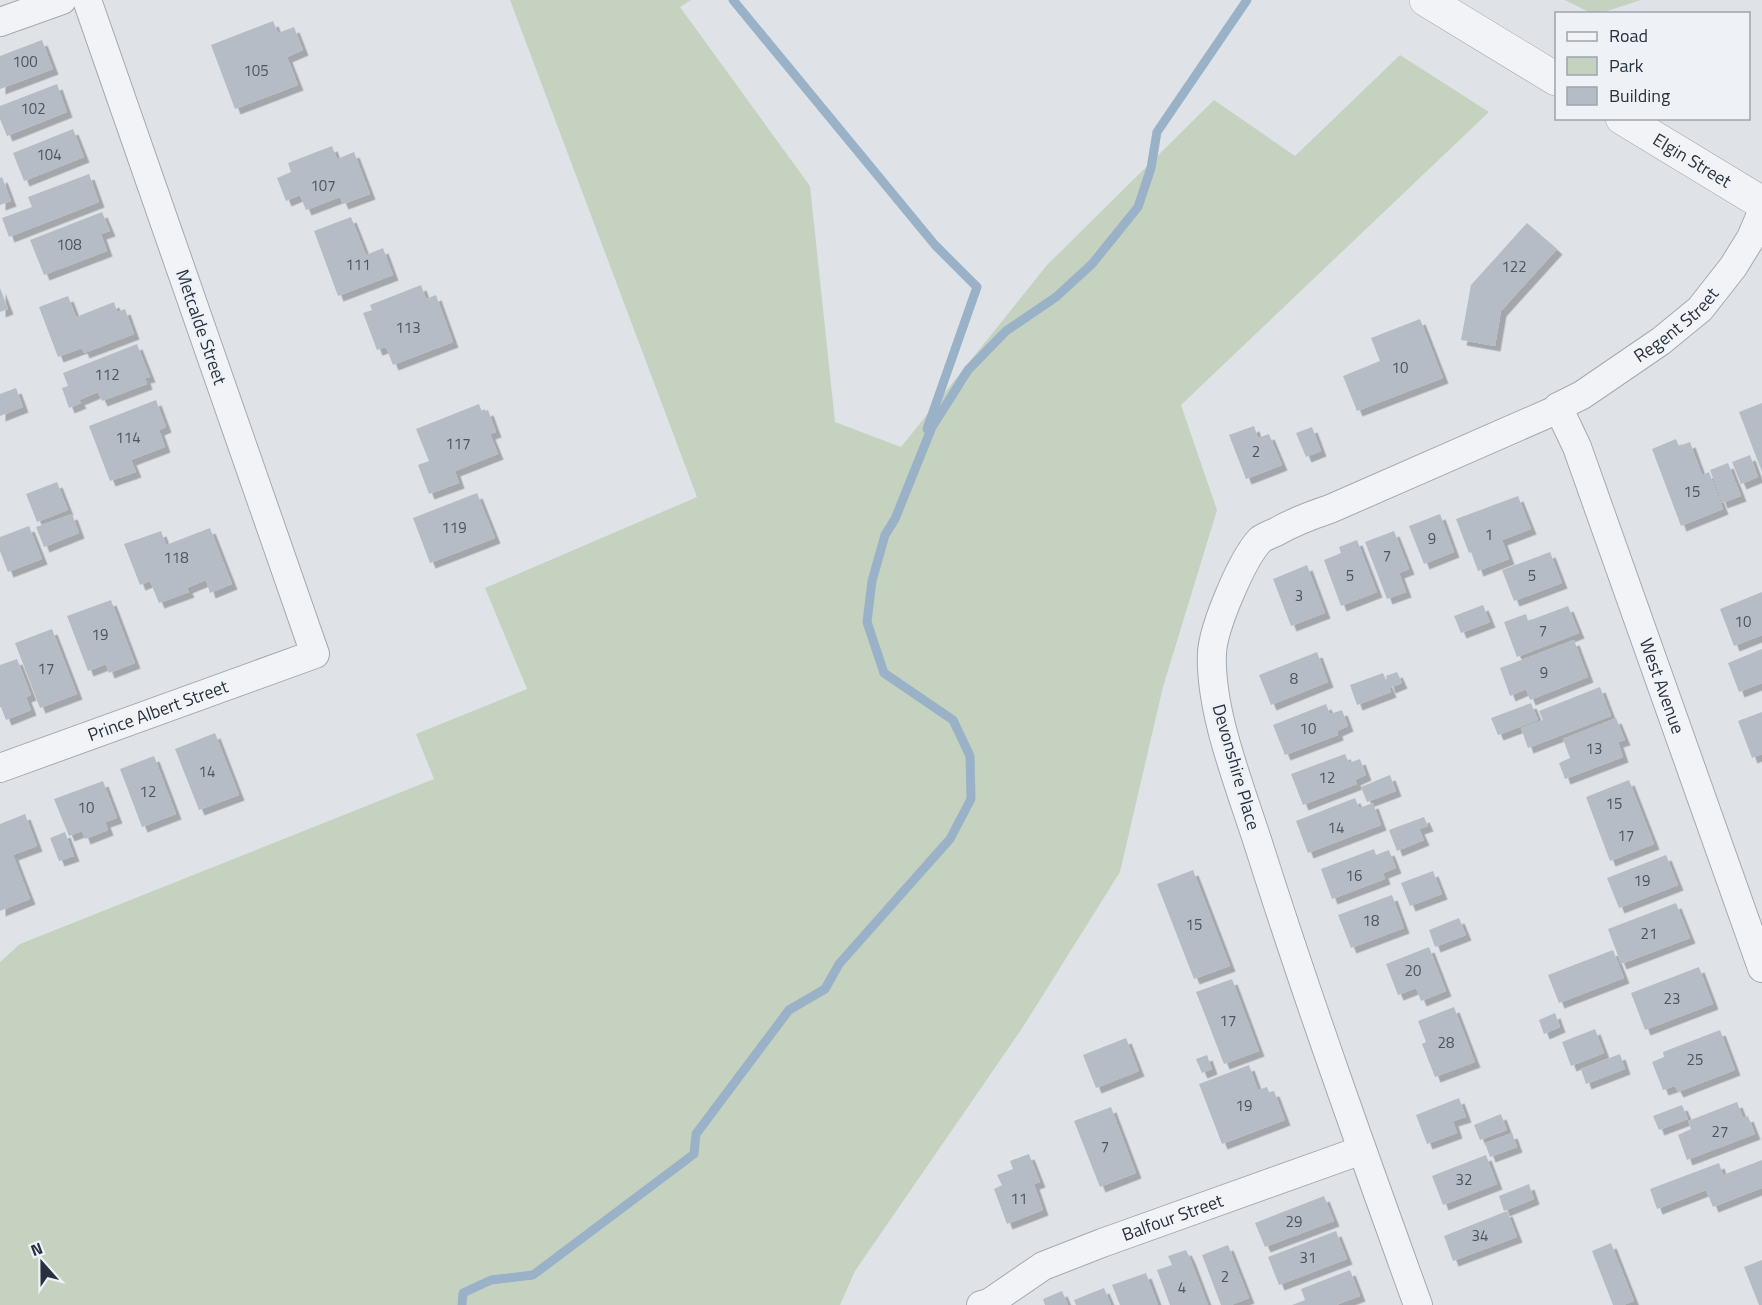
<svg xmlns="http://www.w3.org/2000/svg" width="1762" height="1305" viewBox="0 0 1762 1305" font-family="'Titillium Web',sans-serif">
<style>
.green{fill:#c5d2c0}
.lines{fill:none;stroke-linecap:round;stroke-linejoin:round}
.stream{stroke:#9ab2c8;stroke-width:9}
.building{fill:#b6bcc5;filter:url(#shadow)}
.minor-casing{stroke:#a4aab2;stroke-width:30}
.tertiary-casing{stroke:#a4aab2;stroke-width:34}
.minor{stroke:#f1f3f6;stroke-width:28}
.tertiary{stroke:#f1f3f6;stroke-width:33}
.labels{text-anchor:middle;stroke-width:4.5;stroke-linejoin:round;paint-order:stroke}
.number-label{font-size:15px;fill:#4c5460}
.street-label{font-size:18px;fill:#28313f;stroke:#eef1f6}
</style>
<defs>
<filter id="shadow"><feDropShadow dx="5.5" dy="5.5" stdDeviation="0" flood-color="#0004"/></filter>
</defs>
<rect width="100%" height="100%" fill="#dfe3e8"/>
<g class="green">
<polygon points="510,0 691,0 680,7 810,186 835,422 901,447 1047,265 1214,100 1295,156 1400,55 1489,112 1181,405 1217,510 1163,687 1120,872 1023,1027 855,1271 840,1305 0,1305 0,962 20,944 434,779 416,734 527,689 485,588 697,497"/>
<polygon points="1565,0 1641,0 1598,14 1591,13"/>
</g>
<g class="lines">
<g class="stream">
<polyline points="733,0 935,245 977,287 927,429"/>
<polyline points="462,1305 463,1293 491,1280 533,1275 694,1154 696,1134 789,1010 825,989 839,964 950,839 971,799 970,756 953,720 884,673 867,622 872,581 885,535 895,519 932,427 968,370 1006,331 1056,297 1092,264 1138,207 1151,168 1157,132 1247,0"/>
</g>
</g>
<g class="building">
<polygon points="273,21 278,33 294,27 303,50 287,57 298,85 235,109 211,45"/>
<polygon points="42,40 53,69 0,89 0,56"/>
<polygon points="57,84 67,112 7,136 0,119 0,106"/>
<polygon points="73,129 84,157 24,181 13,153"/>
<polygon points="332,146 337,159 354,152 370,194 343,204 340,197 306,210 300,195 286,201 277,178 291,172 288,163"/>
<polygon points="89,174 99,202 9,237 2,218 32,207 28,197"/>
<polygon points="2,177 11,201 0,205 0,178"/>
<polygon points="102,212 110,231 101,234 107,251 44,275 30,240"/>
<polygon points="351,217 366,255 383,248 393,275 338,296 314,231"/>
<polygon points="1527,223 1557,249 1501,311 1495,346 1461,340 1471,285"/>
<polygon points="421,285 426,299 436,295 453,342 393,365 386,347 377,350 363,313 372,310 370,305"/>
<polygon points="0,288 8,309 0,312"/>
<polygon points="68,296 76,317 114,302 117,312 125,309 134,334 84,353 82,348 58,357 39,307"/>
<polygon points="1420,319 1443,378 1357,411 1343,376 1380,361 1371,338"/>
<polygon points="137,344 150,377 145,378 147,384 102,401 98,392 79,400 81,403 69,408 62,388 68,386 63,373"/>
<polygon points="16,388 23,407 0,416 0,394"/>
<polygon points="156,400 166,427 159,430 165,447 131,460 136,472 110,481 89,426"/>
<polygon points="1762,403 1762,472 1739,412"/>
<polygon points="479,404 482,412 488,410 496,432 490,434 498,454 455,471 459,483 429,494 418,465 429,461 416,429"/>
<polygon points="1254,426 1258,438 1269,434 1282,465 1246,479 1229,435"/>
<polygon points="1312,427 1321,451 1306,457 1296,433"/>
<polygon points="1676,439 1679,446 1690,442 1702,475 1709,472 1723,509 1681,526 1652,449"/>
<polygon points="1750,455 1758,477 1741,484 1732,462"/>
<polygon points="1728,463 1741,496 1722,503 1710,470"/>
<polygon points="57,482 68,510 37,522 26,494"/>
<polygon points="477,493 495,538 430,563 413,518"/>
<polygon points="1518,496 1531,529 1502,540 1509,559 1478,571 1471,552 1469,553 1456,519"/>
<polygon points="72,514 79,533 44,547 36,527"/>
<polygon points="1440,514 1454,552 1424,564 1409,526"/>
<polygon points="29,526 42,559 8,572 0,551 0,537"/>
<polygon points="210,528 232,584 210,593 206,580 187,588 189,592 159,603 150,581 140,585 124,544 161,531 166,545"/>
<polygon points="1394,531 1409,569 1399,573 1406,592 1387,599 1365,542"/>
<polygon points="1357,540 1377,592 1341,606 1324,560 1341,553 1339,547"/>
<polygon points="1550,552 1562,583 1514,601 1502,570"/>
<polygon points="1307,565 1325,613 1291,626 1273,579"/>
<polygon points="1762,592 1762,635 1734,646 1720,609"/>
<polygon points="111,600 135,663 109,673 106,664 88,671 67,616"/>
<polygon points="1483,605 1490,622 1461,633 1454,616"/>
<polygon points="1568,606 1579,633 1517,657 1504,622 1526,614 1528,621"/>
<polygon points="52,629 77,694 40,708 15,643"/>
<polygon points="1574,640 1588,677 1530,700 1526,689 1510,696 1500,668"/>
<polygon points="1762,649 1762,683 1739,692 1728,663"/>
<polygon points="1317,652 1328,682 1271,705 1259,675"/>
<polygon points="17,659 31,695 26,697 31,710 6,720 1,707 0,707 0,665"/>
<polygon points="1397,672 1402,683 1390,688 1386,676"/>
<polygon points="1383,673 1391,692 1357,705 1350,685"/>
<polygon points="1600,687 1611,716 1528,748 1521,728 1543,720 1539,711"/>
<polygon points="1531,703 1538,720 1498,735 1491,718"/>
<polygon points="1326,704 1330,714 1342,710 1348,726 1337,731 1338,735 1285,755 1273,725"/>
<polygon points="1762,712 1762,754 1752,758 1738,721"/>
<polygon points="1616,718 1625,740 1618,742 1623,757 1565,779 1559,763 1570,758 1563,739"/>
<polygon points="215,733 239,795 199,810 175,749"/>
<polygon points="1345,754 1349,763 1360,759 1366,775 1355,780 1357,784 1303,805 1291,774"/>
<polygon points="154,756 176,814 142,827 120,769"/>
<polygon points="1390,775 1396,791 1367,802 1361,787"/>
<polygon points="1629,780 1654,844 1610,861 1586,797"/>
<polygon points="103,781 117,818 105,822 108,830 85,839 82,831 69,836 54,799"/>
<polygon points="1355,798 1359,808 1373,803 1381,825 1308,853 1296,821"/>
<polygon points="25,814 37,846 13,855 30,899 0,911 0,824"/>
<polygon points="1424,817 1428,826 1419,829 1424,840 1397,851 1389,830"/>
<polygon points="65,832 74,856 59,861 50,838"/>
<polygon points="1374,849 1376,855 1389,850 1396,868 1383,873 1385,879 1332,899 1321,869"/>
<polygon points="1666,855 1678,885 1619,908 1607,878"/>
<polygon points="1193,870 1230,966 1194,979 1157,884"/>
<polygon points="1433,871 1442,894 1410,906 1401,883"/>
<polygon points="1392,895 1404,928 1351,948 1338,915"/>
<polygon points="1676,903 1690,938 1621,964 1608,929"/>
<polygon points="1459,918 1466,935 1435,947 1429,930"/>
<polygon points="1429,947 1446,991 1421,1001 1416,988 1398,995 1386,964"/>
<polygon points="1613,950 1624,978 1559,1003 1548,975"/>
<polygon points="1699,967 1713,1004 1645,1030 1631,993"/>
<polygon points="1232,979 1259,1051 1224,1064 1196,992"/>
<polygon points="1454,1007 1475,1062 1435,1077 1422,1044 1426,1042 1418,1021"/>
<polygon points="1555,1013 1560,1027 1544,1034 1539,1020"/>
<polygon points="1595,1029 1604,1053 1571,1066 1562,1042"/>
<polygon points="1720,1030 1735,1070 1678,1092 1675,1086 1663,1090 1652,1062 1664,1057 1663,1052"/>
<polygon points="1126,1038 1139,1071 1096,1088 1083,1055"/>
<polygon points="1620,1054 1625,1069 1586,1084 1581,1069"/>
<polygon points="1207,1055 1212,1069 1202,1073 1196,1059"/>
<polygon points="1249,1065 1258,1090 1267,1087 1269,1092 1274,1091 1285,1120 1222,1144 1199,1084"/>
<polygon points="1459,1098 1466,1117 1453,1121 1457,1133 1427,1144 1416,1115"/>
<polygon points="1737,1102 1743,1118 1748,1116 1755,1134 1687,1160 1678,1135 1691,1129 1688,1121"/>
<polygon points="1682,1105 1688,1119 1659,1130 1653,1116"/>
<polygon points="1111,1107 1136,1173 1100,1187 1074,1121"/>
<polygon points="1501,1114 1507,1130 1480,1140 1474,1125"/>
<polygon points="1512,1133 1517,1147 1490,1157 1485,1143"/>
<polygon points="1029,1154 1040,1182 1034,1184 1043,1210 1007,1224 994,1189 1002,1185 997,1175 1013,1169 1010,1161"/>
<polygon points="1486,1155 1497,1184 1443,1205 1432,1176"/>
<polygon points="1762,1160 1762,1188 1713,1207 1706,1190 1657,1209 1650,1189 1719,1163 1723,1175"/>
<polygon points="1529,1184 1534,1199 1504,1211 1499,1196"/>
<polygon points="1324,1196 1334,1221 1265,1247 1255,1223"/>
<polygon points="1507,1211 1517,1237 1453,1261 1444,1236"/>
<polygon points="1336,1231 1347,1259 1279,1285 1268,1257"/>
<polygon points="1611,1243 1634,1301 1623,1305 1613,1305 1592,1251"/>
<polygon points="1228,1245 1249,1298 1231,1305 1221,1305 1202,1255"/>
<polygon points="1186,1250 1190,1258 1208,1305 1170,1305 1157,1270 1172,1265 1168,1256"/>
<polygon points="1762,1260 1762,1305 1759,1305 1744,1267"/>
<polygon points="1350,1270 1360,1296 1336,1305 1292,1305 1305,1300 1301,1289"/>
<polygon points="1146,1273 1158,1305 1120,1305 1112,1285"/>
<polygon points="1104,1288 1111,1305 1076,1305 1074,1300"/>
<polygon points="1062,1291 1068,1305 1045,1305 1043,1299"/>
</g>
<g class="lines">
<g class="minor-casing">
<g id="minor">
<polyline points="0,22 62,0"/>
<path id="s1" d="M 1558,407 L 1577,447 L 1762,968"/>
<path id="s2" d="M 0,768 L 315,654 L 87,0"/>
<path id="s3" d="M 981,1305 L 989,1303 L 1043,1266 L 1102,1243 L 1362,1150"/>
<path id="s4" d="M 1418,1305 C 1363,1153 1308,1000 1259,846 C 1241,789 1209,711 1212,652 C 1214,626 1242,559 1260,540 C 1264,537 1271,534 1276,532 C 1293,522 1312,515 1330,509 L 1556,410 L 1558,407 L 1582,395 L 1661,341 L 1700,309 L 1733,267 L 1751,238 L 1762,212"/>
</g>
</g>
<g class="tertiary-casing">
<g id="tertiary">
<polyline points="1426,0 1556,79"/>
<path id="s5" d="M 1622,118 L 1762,203"/>
</g>
</g>
<use href="#minor" class="minor"/>
<use href="#tertiary" class="tertiary"/>
</g>
<g class="labels">
<g class="number-label">
<text x="25" y="67">100</text>
<text x="256" y="76">105</text>
<text x="33" y="114">102</text>
<text x="49" y="160">104</text>
<text x="323" y="191">107</text>
<text x="69" y="250">108</text>
<text x="358" y="270">111</text>
<text x="1514" y="272">122</text>
<text x="408" y="333">113</text>
<text x="1400" y="373">10</text>
<text x="107" y="380">112</text>
<text x="128" y="443">114</text>
<text x="458" y="449">117</text>
<text x="1256" y="457">2</text>
<text x="1692" y="497">15</text>
<text x="454" y="533">119</text>
<text x="1489" y="540">1</text>
<text x="1432" y="544">9</text>
<text x="1387" y="561">7</text>
<text x="176" y="563">118</text>
<text x="1350" y="581">5</text>
<text x="1532" y="581">5</text>
<text x="1299" y="601">3</text>
<text x="1743" y="627">10</text>
<text x="1543" y="636">7</text>
<text x="100" y="640">19</text>
<text x="46" y="674">17</text>
<text x="1544" y="678">9</text>
<text x="1294" y="684">8</text>
<text x="1308" y="734">10</text>
<text x="1594" y="754">13</text>
<text x="207" y="777">14</text>
<text x="1327" y="783">12</text>
<text x="148" y="797">12</text>
<text x="1614" y="809">15</text>
<text x="86" y="813">10</text>
<text x="1336" y="833">14</text>
<text x="1626" y="841">17</text>
<text x="1354" y="881">16</text>
<text x="1642" y="886">19</text>
<text x="1371" y="926">18</text>
<text x="1194" y="930">15</text>
<text x="1649" y="939">21</text>
<text x="1413" y="976">20</text>
<text x="1672" y="1004">23</text>
<text x="1228" y="1026">17</text>
<text x="1446" y="1048">28</text>
<text x="1695" y="1065">25</text>
<text x="1244" y="1111">19</text>
<text x="1720" y="1137">27</text>
<text x="1105" y="1152">7</text>
<text x="1464" y="1185">32</text>
<text x="1019" y="1204">11</text>
<text x="1294" y="1227">29</text>
<text x="1480" y="1241">34</text>
<text x="1308" y="1263">31</text>
<text x="1225" y="1282">2</text>
<text x="1182" y="1293">4</text>
</g>
<g class="street-label">
<text dy="6" stroke="none"><textPath href="#s5" startOffset="82">Elgin Street</textPath></text>
<text dy="6" stroke="none"><textPath href="#s4" startOffset="1281">Regent Street</textPath></text>
<text transform="translate(201 327) rotate(71)" y="6">Metcalde Street</text>
<text dy="6" stroke="none"><textPath href="#s1" startOffset="298">West Avenue</textPath></text>
<text dy="6" stroke="none"><textPath href="#s2" startOffset="168">Prince Albert Street</textPath></text>
<text transform="translate(1236 767) rotate(74)" y="6">Devonshire Place</text>
<text dy="6" stroke="none"><textPath href="#s3" startOffset="212">Balfour Street</textPath></text>
</g>
</g>
<rect x="1555" y="12" width="195" height="108" fill="#eef1f6" stroke="#9fa4ad" stroke-width="1.5"/>
<rect x="1567" y="32" width="30" height="9" fill="#f1f3f6" stroke="#9fa4ad" stroke-width="1.5"/>
<text x="1609" y="42" font-size="18" fill="#28313f">Road</text>
<rect x="1567" y="57" width="30" height="18" fill="#c5d2c0" stroke="#9fa4ad" stroke-width="1.5"/>
<text x="1609" y="72" font-size="18" fill="#28313f">Park</text>
<rect x="1567" y="87" width="30" height="18" fill="#b6bcc5" stroke="#9fa4ad" stroke-width="1.5"/>
<text x="1609" y="102" font-size="18" fill="#28313f">Building</text>
<g transform="translate(42 1263) rotate(339)" stroke="#eef1f6" stroke-width="4.5" paint-order="stroke">
<path d="M0-4.5L10 22L0 15L-10 22Z" fill="#28313f"/>
<text y="-9" font-size="16" font-weight="bold" text-anchor="middle" fill="#28313f">N</text>
</g>
</svg>
